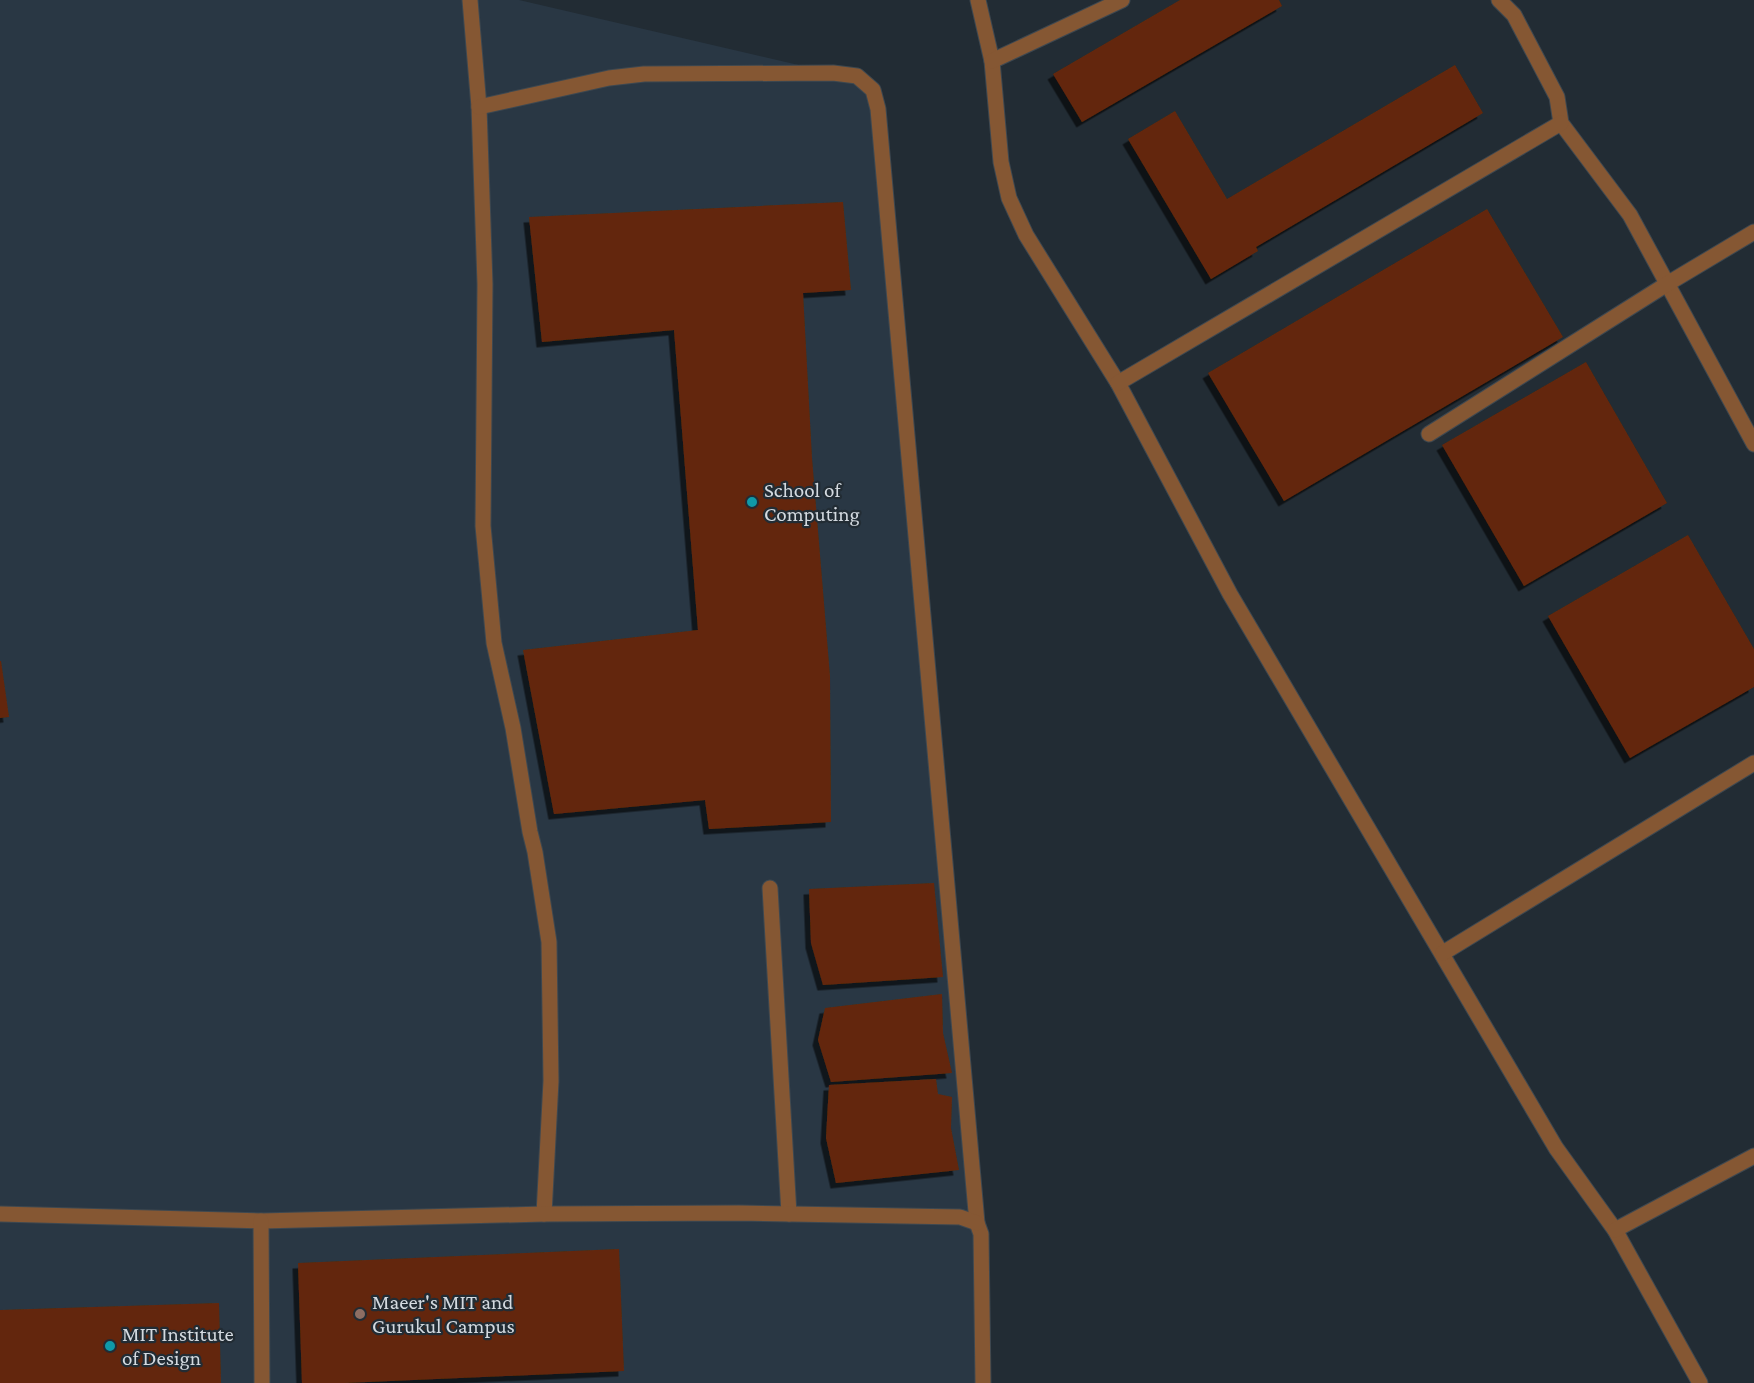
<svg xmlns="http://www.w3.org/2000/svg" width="1754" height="1383" viewBox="0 0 1754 1383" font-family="'Crimson Pro',serif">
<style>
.built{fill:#293744}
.building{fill:#632809;filter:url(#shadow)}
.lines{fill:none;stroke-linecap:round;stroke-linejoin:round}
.service-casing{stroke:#3e4850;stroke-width:17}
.service{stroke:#855733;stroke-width:15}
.culture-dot{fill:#0f9aa8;stroke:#222c34;stroke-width:2}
.education-dot{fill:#8d6e63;stroke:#222c34;stroke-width:2}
.labels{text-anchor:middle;stroke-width:4.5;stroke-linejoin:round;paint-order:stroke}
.poi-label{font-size:21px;fill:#d4dae0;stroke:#222c34;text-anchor:start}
</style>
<defs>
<filter id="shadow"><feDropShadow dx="-5.5" dy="5.5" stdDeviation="0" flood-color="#0009"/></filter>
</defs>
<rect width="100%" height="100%" fill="#222c34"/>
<polygon class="built" points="0,0 519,0 833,73 873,90 977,1223 983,1383 0,1383"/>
<g class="building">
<polygon points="1180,0 1279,0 1282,6 1082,122 1053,74"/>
<polygon points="1455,65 1483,113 1256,247 1258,251 1211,279 1128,139 1175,111 1227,199"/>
<polygon points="843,202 851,290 803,293 812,458 830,676 831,822 709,829 705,800 554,814 523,650 698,630 674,330 542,342 529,217"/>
<polygon points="1487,209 1563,337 1284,501 1208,373"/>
<polygon points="1586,362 1667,503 1524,586 1442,445"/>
<polygon points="1688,535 1754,649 1754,687 1630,758 1548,616"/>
<polygon points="0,661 1,661 9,717 0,718"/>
<polygon points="934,883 943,977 823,985 811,943 809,889"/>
<polygon points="942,994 943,1033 952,1073 831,1082 818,1040 825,1008"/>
<polygon points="936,1079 938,1094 952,1097 951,1128 959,1170 836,1183 826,1138 829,1085"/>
<polygon points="619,1249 624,1371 344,1383 302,1383 298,1263"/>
<polygon points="219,1303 221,1383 0,1383 0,1310"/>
</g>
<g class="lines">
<g class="service-casing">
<g id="service">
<polyline points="470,0 479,107 485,284 483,526 494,643 513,728 530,832 535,852 549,942 551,1081 544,1214"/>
<polyline points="978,0 992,61 1001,162 1009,198 1026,235 1118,383 1230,594 1556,1148 1615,1230 1700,1383"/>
<polyline points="1499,0 1514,15 1557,97 1561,123 1630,215 1754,444"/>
<polyline points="992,61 1122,0"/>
<polyline points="479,107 609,78 644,74 833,73 857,76 873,90 878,109 977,1223 981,1234 983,1383"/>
<polyline points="1118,383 1561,123"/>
<polyline points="1429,434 1667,284 1754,232"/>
<polyline points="770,888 789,1214"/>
<polyline points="1443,953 1754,763"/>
<polyline points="0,1214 261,1221 544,1214 739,1213 960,1217 977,1223"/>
<polyline points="261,1221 262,1383"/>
<polyline points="1615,1230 1754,1156"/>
</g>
</g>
<use href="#service" class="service"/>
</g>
<g class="culture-dot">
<circle cx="752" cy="502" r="6"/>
<circle cx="110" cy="1346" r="6"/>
</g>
<circle class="education-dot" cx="360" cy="1314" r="6"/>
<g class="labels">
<g class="poi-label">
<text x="764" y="497">School of<tspan x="764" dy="24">Computing</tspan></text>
<text x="372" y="1309">Maeer's MIT and<tspan x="372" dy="24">Gurukul Campus</tspan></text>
<text x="122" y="1341">MIT Institute<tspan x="122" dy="24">of Design</tspan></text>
</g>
</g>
</svg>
